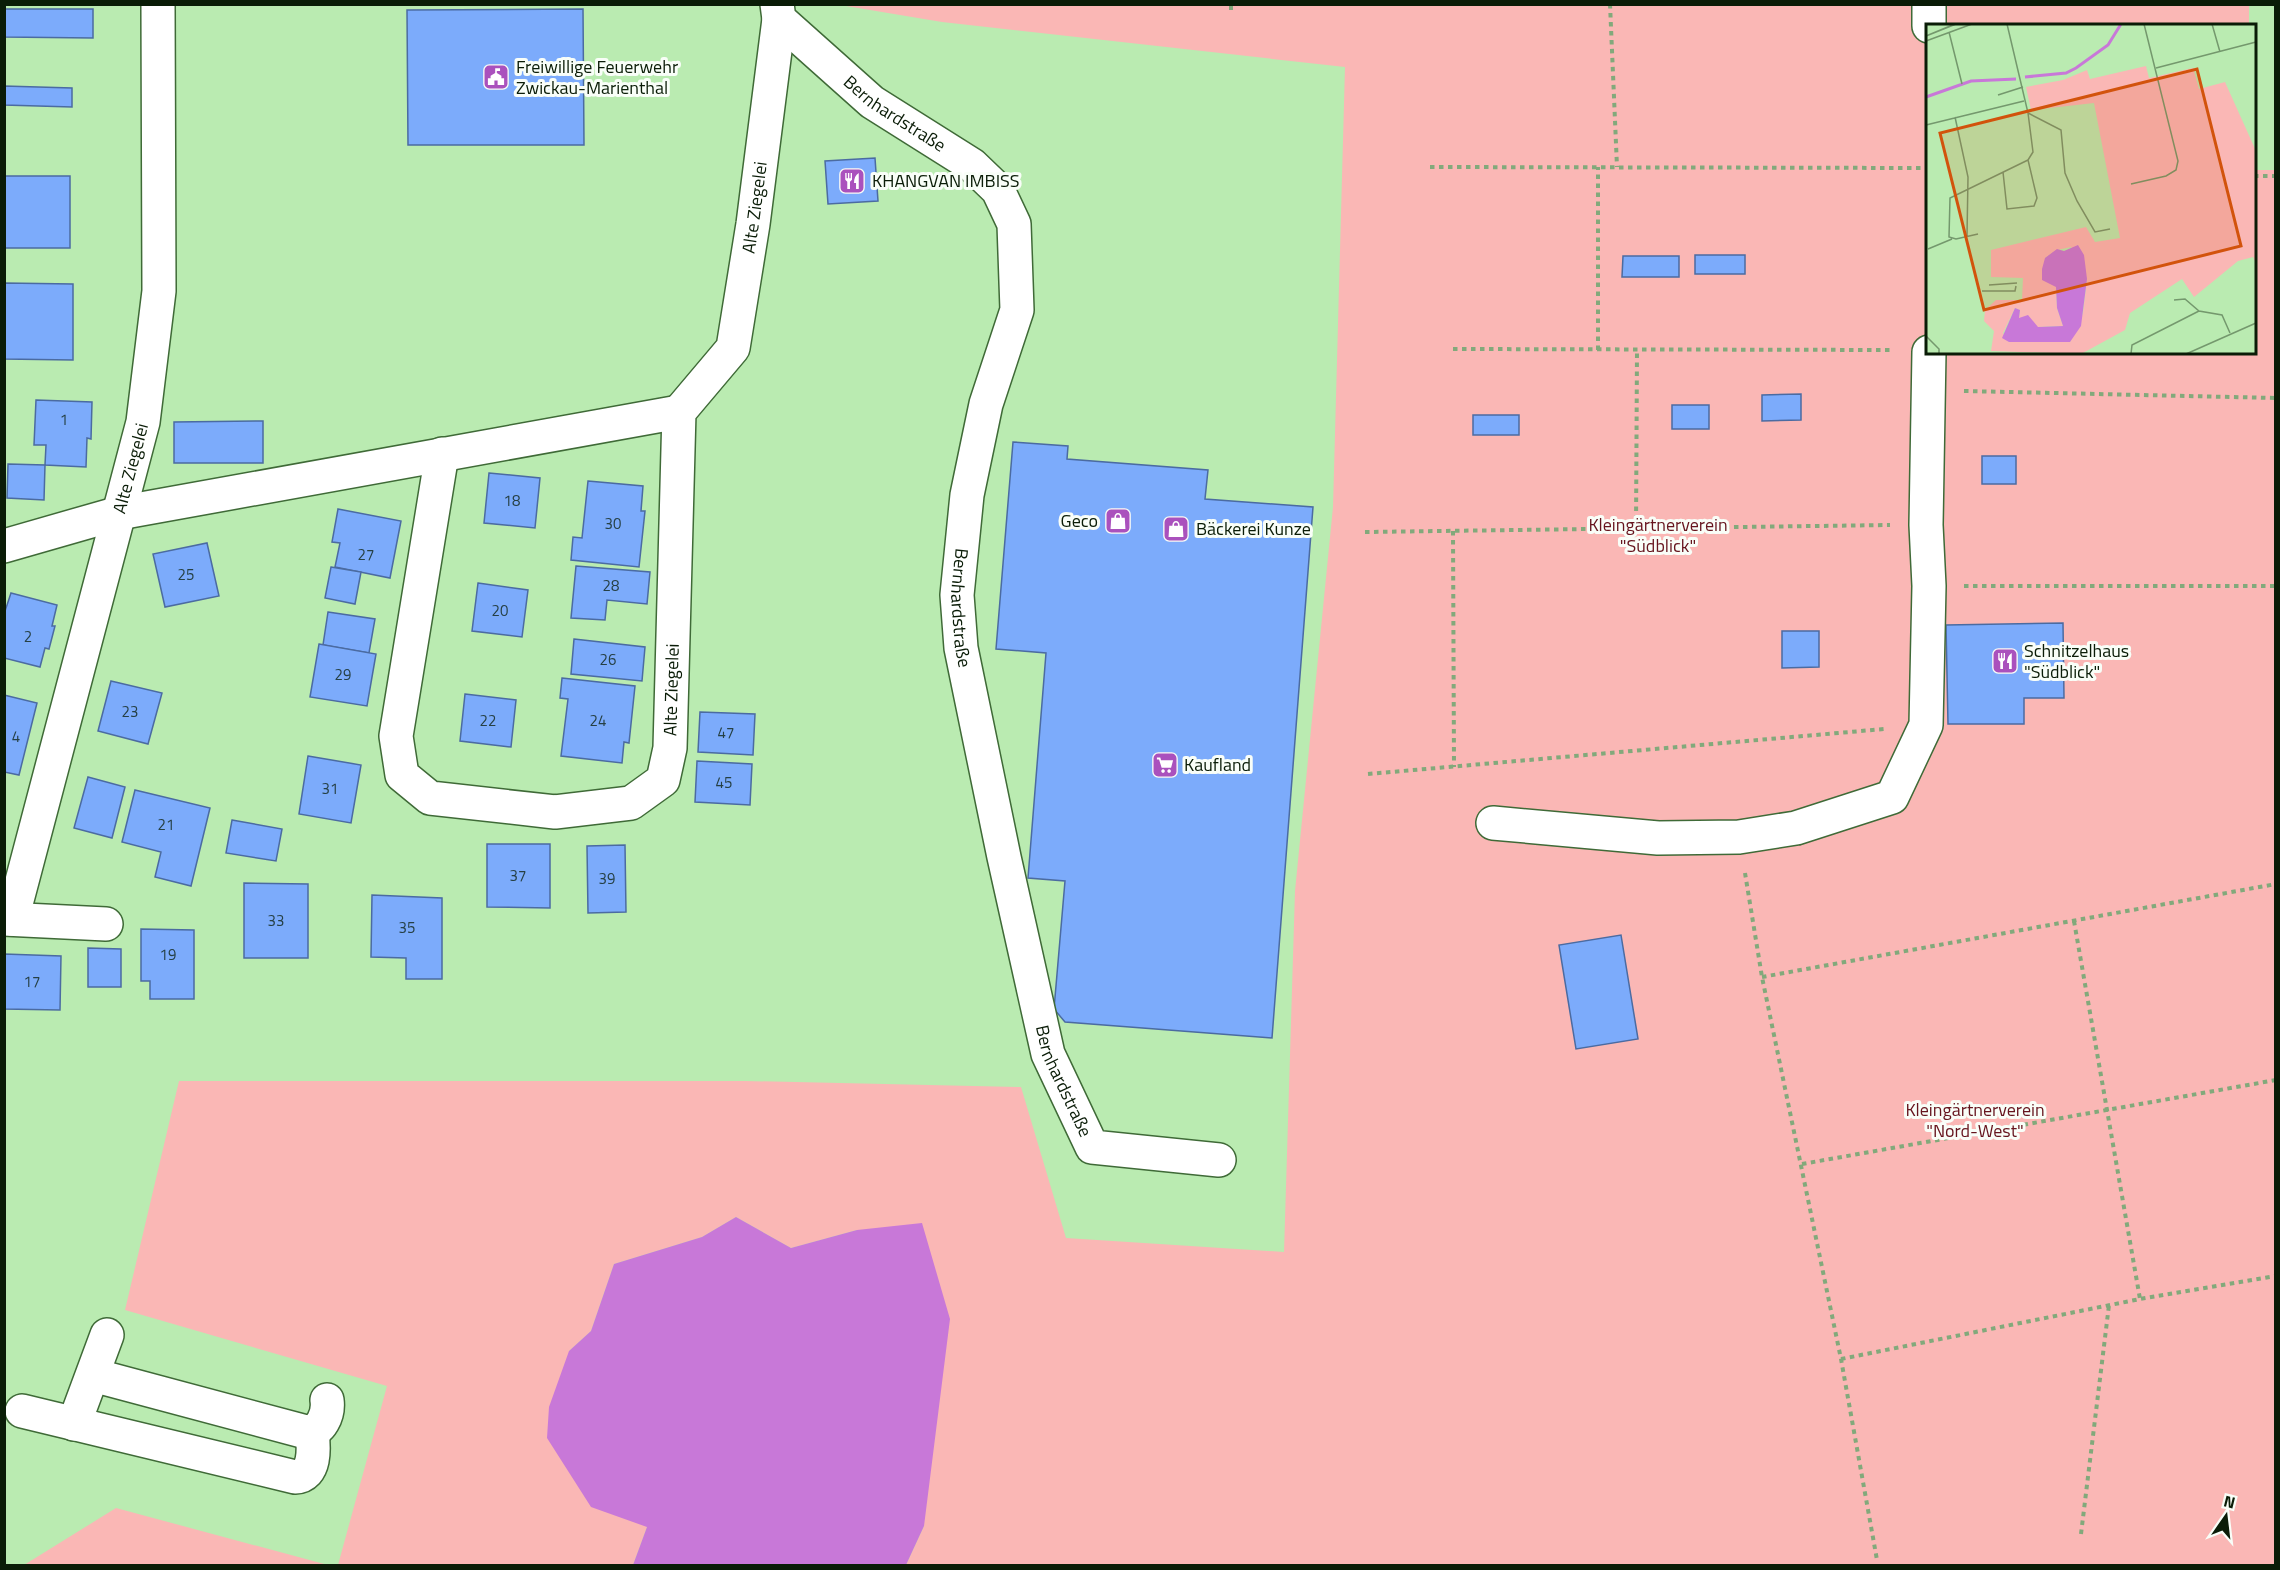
<svg xmlns="http://www.w3.org/2000/svg" width="2280" height="1570" viewBox="0 0 2280 1570" font-family="'Titillium Web',sans-serif">
<style>
.green{fill:#fab7b5}
.water{fill:#c878d8}
.building{fill:#7cabfb;stroke:#4b6ba1;stroke-width:1.5}
.lines{fill:none;stroke-linecap:round;stroke-linejoin:round}
.minor-casing{stroke:#3f6a37;stroke-width:36}
.path{stroke:#82a97b;stroke-width:4;stroke-dasharray:4.5 4.5;stroke-linecap:butt}
.minor{stroke:#fff;stroke-width:33}
.labels{text-anchor:middle;stroke-width:6;stroke-linejoin:round;paint-order:stroke}
.number-label{font-size:15px;fill:#264044}
.poi-label{font-size:18px;fill:#0a1c07;stroke:#f9fef8;text-anchor:start}
.street-label{font-size:18px;fill:#0a1c07;stroke:#f9fef8}
.park-label{font-size:18px;fill:#66141d;stroke:#f9fef8}
.inset-river{fill:none;stroke:#c878d8;stroke-width:3}
.inset-road{fill:none;stroke:#74986d;stroke-width:1.5}
.view{fill:#d2530c;fill-opacity:0.15;stroke:#d2530c;stroke-width:3}
.inset-edge{fill:none;stroke:#0a1c07;stroke-width:3}
</style>
<rect width="100%" height="100%" fill="#baebb1"/>
<g class="green">
<polygon points="840,5 2249,5 2249,25 1928,26 1928,352 2254,352 2255,170 2275,170 2275,1565 906,1565 924,1526 857,1230 791,1248 736,1217 702,1237 614,1264 591,1331 569,1351 647,1527 633,1565 338,1565 387,1386 125,1310 179,1081 745,1081 1021,1087 1066,1238 1284,1252 1295,891 1333,507 1345,67 942,22"/>
<polygon points="116,1508 328,1565 24,1565"/>
</g>
<polygon class="water" points="736,1217 791,1248 857,1230 922,1223 950,1319 924,1526 906,1565 633,1565 647,1527 591,1507 547,1438 549,1407 569,1351 591,1331 614,1264 702,1237"/>
<g class="building">
<polygon points="4,9 93,9 93,38 4,37"/>
<polygon points="583,9 584,145 408,145 407,10"/>
<polygon points="4,86 72,88 72,107 4,105"/>
<polygon points="875,158 878,201 828,204 825,161"/>
<rect x="4" y="176" width="66" height="72"/>
<rect x="1695" y="255" width="50" height="19"/>
<polygon points="1623,256 1679,256 1679,277 1622,277"/>
<polygon points="4,283 73,284 73,360 4,359"/>
<polygon points="1801,394 1801,420 1762,421 1762,395"/>
<polygon points="36,400 92,402 91,439 87,438 86,467 45,465 46,445 34,445"/>
<rect x="1672" y="405" width="37" height="24"/>
<rect x="1473" y="415" width="46" height="20"/>
<polygon points="263,421 263,463 174,463 174,422"/>
<polygon points="1013,442 1068,446 1067,459 1208,470 1205,499 1313,507 1272,1038 1065,1022 1054,1009 1065,881 1028,878 1046,653 996,649"/>
<rect x="1982" y="456" width="34" height="28"/>
<polygon points="8,464 45,465 44,500 7,498"/>
<polygon points="489,473 540,478 535,528 484,523"/>
<polygon points="588,481 643,486 641,511 645,511 639,567 571,560 573,537 582,538"/>
<polygon points="338,509 401,521 390,578 335,567 340,543 332,542"/>
<polygon points="207,543 219,596 165,607 153,554"/>
<polygon points="576,566 650,572 647,604 607,600 605,620 571,618"/>
<polygon points="331,567 361,572 355,604 325,598"/>
<polygon points="478,583 528,590 522,637 472,631"/>
<polygon points="11,593 57,605 52,626 55,626 49,649 45,648 40,667 4,658 4,614"/>
<polygon points="328,612 375,619 369,653 323,645"/>
<polygon points="2063,623 2064,698 2024,698 2024,724 1948,724 1946,625"/>
<polygon points="1782,631 1819,631 1819,667 1782,668"/>
<polygon points="574,639 645,647 642,681 571,674"/>
<polygon points="319,644 376,654 367,706 310,697"/>
<polygon points="562,678 635,686 629,743 624,742 622,763 561,756 568,699 560,698"/>
<polygon points="111,681 162,693 148,744 98,731"/>
<polygon points="465,694 516,700 511,747 460,741"/>
<polygon points="4,695 37,703 19,775 4,772"/>
<polygon points="700,712 755,714 753,755 698,752"/>
<polygon points="308,756 361,765 351,823 299,814"/>
<polygon points="697,761 752,764 750,805 695,802"/>
<polygon points="88,777 125,787 112,838 74,828"/>
<polygon points="135,790 210,808 191,886 155,877 161,852 122,842"/>
<polygon points="232,820 282,829 276,861 226,853"/>
<polygon points="487,844 550,844 550,908 487,907"/>
<polygon points="625,845 626,912 588,913 587,846"/>
<polygon points="244,883 308,884 308,958 244,958"/>
<polygon points="372,895 442,898 442,979 406,979 406,958 371,957"/>
<polygon points="141,929 194,930 194,999 150,999 150,981 141,981"/>
<polygon points="1621,935 1638,1039 1576,1049 1559,945"/>
<polygon points="88,948 121,949 121,987 88,987"/>
<polygon points="4,954 61,956 60,1010 4,1009"/>
</g>
<g class="lines">
<g class="minor-casing">
<g id="minor">
<path id="s1" d="M 777,4 L 779,19 L 872,102 L 972,165 L 998,190 L 1014,224 L 1017,310 L 986,404 L 967,495 L 957,595 L 961,648 L 1004,857 L 1048,1054 L 1092,1147 L 1219,1160"/>
<polyline points="1929,26 1929,4"/>
<path id="s2" d="M 442,454 L 396,736 L 402,775 L 430,798 L 555,812 L 631,803 L 663,780 L 670,748 L 679,412 L 733,348 L 753,224 L 779,19"/>
<polyline points="4,546 119,513 679,412"/>
<polyline points="1493,823 1658,838 1739,837 1796,828 1892,797 1926,725 1929,586 1926,525 1929,352"/>
<polyline points="4,919 106,924"/>
<path id="s3" d="M 12,919 L 143,422 L 159,291 L 158,4"/>
<path d="M 93,1375 L 306,1432 C 321,1433 329,1414 327,1400"/>
<path d="M 22,1411 L 295,1477 C 316,1476 314,1448 312,1432"/>
<polyline points="74,1424 107,1335"/>
</g>
</g>
<g class="path">
<polyline points="1610,4 1617,167"/>
<polyline points="1231,10 1231,4"/>
<polyline points="1430,167 1928,168"/>
<polyline points="2254,176 2276,176"/>
<polyline points="1453,349 1894,350"/>
<polyline points="1598,350 1598,167"/>
<polyline points="1964,391 2276,398"/>
<polyline points="1636,529 1637,350"/>
<polyline points="1453,531 1454,767"/>
<polyline points="1365,532 1890,525"/>
<polyline points="1964,586 2276,586"/>
<polyline points="1368,774 1884,729"/>
<polyline points="1745,873 1762,977 1841,1359 1877,1560"/>
<polyline points="2074,921 2140,1299"/>
<polyline points="1762,977 2276,884"/>
<polyline points="1802,1164 2276,1080"/>
<polyline points="1841,1359 2140,1299 2276,1276"/>
<polyline points="2081,1534 2109,1305"/>
</g>
<use href="#minor" class="minor"/>
</g>
<defs>
<g id="civic-square" transform="scale(1.35)"><rect x="-9" y="-9" width="18" height="18" rx="4" fill="#aa51bd" stroke="#f9fef8"/><path d="M-.6-6.5H3V-4.5H.6V-3L4-1V1h2V6H-6V1h2V-1L-.6-3ZM-1.2 2.5V6h2.4V2.5Z" fill="#fff"/></g>
<g id="restaurant-square" transform="scale(1.35)"><rect x="-9" y="-9" width="18" height="18" rx="4" fill="#aa51bd" stroke="#f9fef8"/><path d="M-5-6h1v4h1v-4h1v4h1v-4h1v5L-1.5 .5V6h-2V.5L-5-1ZM5-6V6H3V1.5H1.5Q1.5-4 5-6Z" fill="#fff"/></g>
<g id="shop-square" transform="scale(1.35)"><rect x="-9" y="-9" width="18" height="18" rx="4" fill="#aa51bd" stroke="#f9fef8"/><path d="M-5-2.5h2.3a2.7 3.5 0 0 1 5.4 0H5L5.5 6h-11ZM-1.5-2.5h3a1.5 2.3 0 0 0-3 0Z" fill="#fff"/></g>
<g id="supermarket-square" transform="scale(1.35)"><rect x="-9" y="-9" width="18" height="18" rx="4" fill="#aa51bd" stroke="#f9fef8"/><path d="M-6-5.5h2.5l.6 2H6L4.5 2H-2.5L-4.4-4H-6ZM-1.5 3.2a1.3 1.3 0 1 0 .1 0ZM3 3.2a1.3 1.3 0 1 0 .1 0Z" fill="#fff"/></g>
</defs>
<g fill-rule="evenodd">
<use href="#civic-square" x="496" y="77"/>
<use href="#restaurant-square" x="852" y="181"/>
<use href="#shop-square" x="1118" y="521"/>
<use href="#shop-square" x="1176" y="529"/>
<use href="#restaurant-square" x="2005" y="661"/>
<use href="#supermarket-square" x="1165" y="765"/>
</g>
<g class="labels">
<g class="number-label">
<text x="64" y="425">1</text>
<text x="512" y="506">18</text>
<text x="613" y="529">30</text>
<text x="366" y="560">27</text>
<text x="186" y="580">25</text>
<text x="611" y="591">28</text>
<text x="500" y="616">20</text>
<text x="28" y="642">2</text>
<text x="608" y="665">26</text>
<text x="343" y="680">29</text>
<text x="130" y="717">23</text>
<text x="488" y="726">22</text>
<text x="598" y="726">24</text>
<text x="726" y="738">47</text>
<text x="16" y="742">4</text>
<text x="724" y="788">45</text>
<text x="330" y="794">31</text>
<text x="166" y="830">21</text>
<text x="518" y="881">37</text>
<text x="607" y="884">39</text>
<text x="276" y="926">33</text>
<text x="407" y="933">35</text>
<text x="168" y="960">19</text>
<text x="32" y="987">17</text>
</g>
<g class="poi-label">
<text x="516" y="73">Freiwillige Feuerwehr<tspan x="516" dy="21">Zwickau-Marienthal</tspan></text>
<text x="872" y="187">KHANGVAN IMBISS</text>
<text x="1098" y="527" text-anchor="end">Geco</text>
<text x="1196" y="535">Bäckerei Kunze</text>
<text x="2024" y="657">Schnitzelhaus<tspan x="2024" dy="21">"Südblick"</tspan></text>
<text x="1184" y="771">Kaufland</text>
</g>
<g class="street-label">
<text dy="6" stroke="none"><textPath href="#s1" startOffset="165">Bernhardstraße</textPath></text>
<text dy="6" stroke="none"><textPath href="#s2" startOffset="1198">Alte Ziegelei</textPath></text>
<text dy="6" stroke="none"><textPath href="#s3" startOffset="466">Alte Ziegelei</textPath></text>
<text dy="6" stroke="none"><textPath href="#s1" startOffset="723">Bernhardstraße</textPath></text>
<text dy="6" stroke="none"><textPath href="#s2" startOffset="694">Alte Ziegelei</textPath></text>
<text dy="6" stroke="none"><textPath href="#s1" startOffset="1209">Bernhardstraße</textPath></text>
</g>
<g class="park-label">
<text x="1658" y="531">Kleingärtnerverein<tspan x="1658" dy="21">"Südblick"</tspan></text>
<text x="1975" y="1116">Kleingärtnerverein<tspan x="1975" dy="21">"Nord-West"</tspan></text>
</g>
</g>
<g transform="translate(1926 24)">
<rect width="330" height="330" fill="#baebb1"/>
<path d="M 220,42 L 223,54 L 267,44 L 273,65 L 299,58 L 330,127 L 330,239 L 327,233 L 312,237 L 268,273 L 256,255 L 204,289 L 199,306 L 155,330 L 65,327 L 68,307 L 58,297 L 59,286 L 70,276 L 96,276 L 97,254 L 65,253 L 65,226 L 160,203 L 169,218 L 194,214 L 168,79 L 105,86 L 100,63 L 137,56 L 161,46 L 164,55 ZM 145,223 L 161,255 L 157,289 L 144,318 L 83,318 L 77,309 L 89,284 L 94,286 L 93,294 L 112,303 L 137,302 L 131,284 L 130,263 L 119,234 L 131,226 Z" fill="#fab7b5" fill-rule="evenodd"/>
<path d="M 152,221 L 158,231 L 161,255 L 155,302 L 144,318 L 83,318 L 76,314 L 89,284 L 94,286 L 93,294 L 102,291 L 112,303 L 137,302 L 131,284 L 130,263 L 116,256 L 116,245 L 119,234 L 131,225 L 138,227 Z" fill="#c878d8"/>
<path class="inset-river" d="M 99,53 L 140,49 L 150,44 L 182,21 L 195,0M 0,73 L 45,57 L 90,55"/>
<path class="inset-road" d="M 81,0 L 102,89 L 135,106 L 139,149 L 151,177 L 169,208 L 184,205M 286,0 L 294,28M 23,8 L 36,60M 0,12 L 29,0M 0,12 L 30,0M 0,17 L 46,0M 230,44 L 330,18M 72,71 L 97,63M 29,93 L 42,153 L 41,212M 0,101 L 98,77M 77,148 L 81,185 L 108,182 L 111,174 L 102,136 L 107,128 L 102,89M 205,160 L 240,152 L 250,146 L 252,137 L 218,0M 52,210 L 30,215 L 23,213 L 24,174 L 102,136M 2,225 L 26,215M 63,261 L 91,259M 56,267 L 89,267 L 90,262M 248,276 L 259,275 L 273,287 L 296,291 L 304,309M 0,312 L 13,325 L 13,330M 205,330 L 206,321 L 273,287M 260,330 L 330,299"/>
<path class="view" d="M 271,45 L 315,222 L 58,286 L 14,109 Z"/>
<rect width="330" height="330" class="inset-edge"/>
</g>
<rect width="2280" height="1570" fill="none" stroke="#0a1c07" stroke-width="12"/>
<g transform="translate(2226 1516) rotate(14)" stroke="#f9fef8" stroke-width="4.5" paint-order="stroke">
<path d="M0-4.5L10 22L0 15L-10 22Z" fill="#0a1c07"/>
<text y="-9" font-size="16" font-weight="bold" text-anchor="middle" fill="#0a1c07">N</text>
</g>
</svg>
